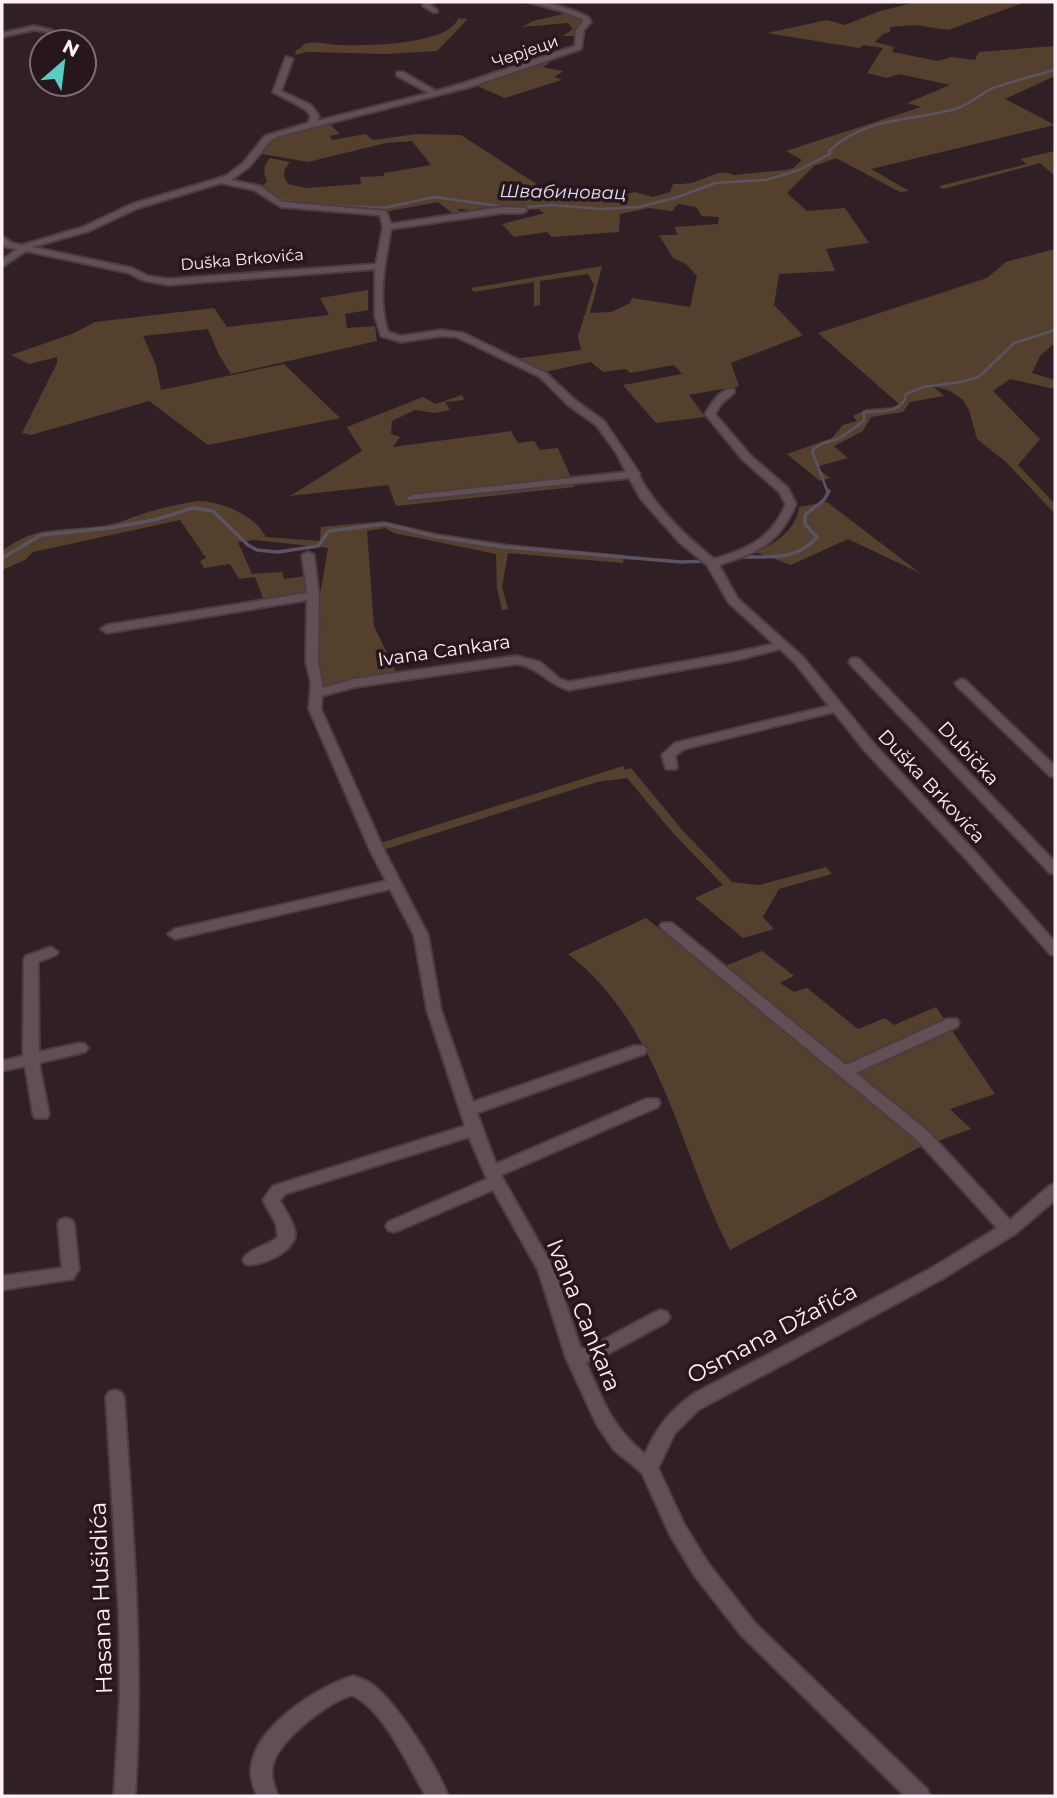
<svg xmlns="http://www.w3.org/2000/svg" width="1057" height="1798" viewBox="0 0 1057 1798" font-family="Montserrat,sans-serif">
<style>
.green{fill:#55402e}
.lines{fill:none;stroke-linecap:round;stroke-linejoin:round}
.stream-far1{stroke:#595364;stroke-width:2.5}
.stream{stroke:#595364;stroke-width:3.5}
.street-casing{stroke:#4a3c41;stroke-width:4}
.street{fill:#624e55;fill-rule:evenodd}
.labels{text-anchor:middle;stroke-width:7;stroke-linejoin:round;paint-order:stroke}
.far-street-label{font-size:16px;fill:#fdf0f4;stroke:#27161c}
.far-water-label{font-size:18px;font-style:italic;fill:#e1e1f6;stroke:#27161c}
.street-label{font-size:19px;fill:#fdf0f4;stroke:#27161c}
.near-street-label{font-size:23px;fill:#fdf0f4;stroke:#27161c}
</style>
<rect width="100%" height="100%" fill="#311f26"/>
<g class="green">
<path d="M 917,2 L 1026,2 L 948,30 L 915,25 L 890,27 L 890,32 L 883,34 L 875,42 L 894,47 L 892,52 L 938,61 L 951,57 L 975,60 L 979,52 L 1055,46 L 1055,76 L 1005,99 L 1055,125 L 871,169 L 909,191 L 900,192 L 836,158 L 814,166 L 787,193 L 807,211 L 845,208 L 869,243 L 826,249 L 835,271 L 779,274 L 774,305 L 803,335 L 731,363 L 739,386 L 689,395 L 705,417 L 656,423 L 623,385 L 682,374 L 674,365 L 630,373 L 626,369 L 603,372 L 591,362 L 536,374 L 506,360 L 581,350 L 578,336 L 594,285 L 588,274 L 540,281 L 540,305 L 534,306 L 534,282 L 474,292 L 471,288 L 602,266 L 590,313 L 611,312 L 630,303 L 632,298 L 690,307 L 697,276 L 686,264 L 673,258 L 659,235 L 677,235 L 675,227 L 718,224 L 719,217 L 702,216 L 696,207 L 678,204 L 672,211 L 649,208 L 620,214 L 619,232 L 552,237 L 547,232 L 514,237 L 502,224 L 545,213 L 540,211 L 540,209 L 515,211 L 488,207 L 472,210 L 457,209 L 463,215 L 456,216 L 438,202 L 379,213 L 287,206 L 256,189 L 267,182 C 263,171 263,166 270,158 L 290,162 C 283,170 282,175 288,184 L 306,188 L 361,184 L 360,177 L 384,176 L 384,173 L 431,165 L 412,141 L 386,143 L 308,162 L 257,153 L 276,136 L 328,122 L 340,134 L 330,136 L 332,140 L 366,134 L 373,140 L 417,134 L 461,135 L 541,187 L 580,198 L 600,194 L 608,199 L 635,192 L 653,197 L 670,192 L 673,184 C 679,184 685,184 691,183 C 705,180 719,168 734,175 L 785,170 L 793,168 L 802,160 L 786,151 L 921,107 L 907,103 L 950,85 L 899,74 L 887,78 L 867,73 L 883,48 L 863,45 L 859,48 L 767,33 L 827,20 L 845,25 L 880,11 Z"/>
<polygon points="553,8 581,18 583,23 577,36 563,36 573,29 568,23 522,27 533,21 564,14 551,9"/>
<path d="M 458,18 L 468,19 L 437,51 L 386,54 L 307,52 L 295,55 L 296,50 C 304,48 300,44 308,43 C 317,41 331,45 340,45 C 365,46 450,45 458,18 Z"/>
<polygon points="542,61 550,63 542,67 563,71 554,77 562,80 505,98 472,84"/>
<polygon points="1055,151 1055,176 1040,163 943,189 939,186 1027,164 1020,159"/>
<polygon points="1055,249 1055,343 1040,356 1032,373 1055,380 1055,389 1010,379 993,391 1040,439 1018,465 1055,504 1055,514 1007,463 977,439 969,410 963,400 950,391 933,386 944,396 910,402 903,412 871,417 863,431 834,446 848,458 816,467 830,478 820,481 787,454 832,438 843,425 857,421 853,416 867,409 893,407 899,404 818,333 987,278 1006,262"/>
<polygon points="368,290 368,310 345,314 347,328 375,326 377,341 231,374 219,355 208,329 143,336 156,365 161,390 284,364 340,418 208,445 149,401 31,435 22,433 57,363 57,357 29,364 11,355 72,334 95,322 214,308 227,327 329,315 320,298"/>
<polygon points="462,395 464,400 445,402 450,410 435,413 415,410 392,421 391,434 400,437 393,447 511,431 518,443 534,441 540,450 558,448 575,487 396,506 388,485 290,496 362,451 347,427 423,397 436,404"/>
<path d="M 197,501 C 223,502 253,514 266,537 L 320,541 L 321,527 L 384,521 L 436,533 L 509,544 L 624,555 L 623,563 L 508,553 L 502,587 L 508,609 L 502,610 L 497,588 L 496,554 L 394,533 L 385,528 L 367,531 L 374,626 L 398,676 L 319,691 L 318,606 L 328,548 L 255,540 L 238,542 L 252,574 L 282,572 L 284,579 L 305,576 L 309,594 L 266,606 L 255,577 L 239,579 L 230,564 L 204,568 L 200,561 L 206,558 L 180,520 L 33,552 L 25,560 L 2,570 L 2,551 C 39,523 64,532 106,525 C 122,523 134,516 148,512 C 164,507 181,504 197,501 Z"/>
<path d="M 827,502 L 920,573 L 848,539 L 791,565 L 755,552 C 774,545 797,529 799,507 Z"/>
<polygon points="623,766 625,770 631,768 684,832 732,882 759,885 826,867 832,874 779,889 763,917 774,929 743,938 695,898 723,885 673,833 627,778 597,782 383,850 380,843"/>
<path d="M 646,918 L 713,971 L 762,951 L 794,976 L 780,983 L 794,992 L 807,988 L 858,1029 L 885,1018 L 894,1025 L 936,1007 L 995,1094 L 950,1109 L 971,1129 L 918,1148 L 730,1250 C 679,1151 662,1026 568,954 Z"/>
</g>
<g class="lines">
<g class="stream-far1">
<polyline points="276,199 305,204"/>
<path d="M 321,205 L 384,208 L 434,197 L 514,208 L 552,205 L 601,209 L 639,207 L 678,197 L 715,183 L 766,180 L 799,170 L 830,154 L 829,151 C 867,116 909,122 955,109 C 968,106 980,94 993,88 C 1013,81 1034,76 1055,70"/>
<path d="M 828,493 L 812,451 L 821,444 L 840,438 L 864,421 L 864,412 C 880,411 903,414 906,394 L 923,387 L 961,382 L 979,377 L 1014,343 L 1055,330"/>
</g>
<g class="stream">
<path d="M 737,557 C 766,556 797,562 817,537 L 805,524 L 805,515 L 824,500 L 829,491"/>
<polyline points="2,558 41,535 109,528 154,520 193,508 213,511 248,545 257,550 278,552 318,546 329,531 385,524 433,536 504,547 681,562 708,561"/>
</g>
<g class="street-casing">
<g id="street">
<polygon points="427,2 435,2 430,5 437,10 437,12 433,12 423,6 423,4"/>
<path d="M 528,2 C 549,2 569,8 588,17 L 591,22 L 584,30 L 581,49 L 470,87 L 279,136 L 271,140 L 249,167 L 231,180 L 260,186 L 283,202 L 386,211 L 391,224 L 502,207 L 526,208 L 527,210 L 523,213 L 502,213 L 391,229 C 385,263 377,299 388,332 L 401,336 L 441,330 L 463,333 L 546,373 L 576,401 L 604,421 L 640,474 L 639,476 C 657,509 684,535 714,559 C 750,548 770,540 786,504 L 779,492 L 743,460 L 705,414 C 712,403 720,388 734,389 L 734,393 L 722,403 L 715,414 L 751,456 L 788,488 L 796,504 C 779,544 758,552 719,565 L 738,599 L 803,657 L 874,744 L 976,853 L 1055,942 L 1055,956 L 1050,954 L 966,859 L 864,750 L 834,712 L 684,749 L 675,756 L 677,766 L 676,769 L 666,769 L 662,755 L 675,743 L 829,706 L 795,663 L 780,649 L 737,660 L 569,690 C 548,685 538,666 516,664 L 355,687 L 322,696 L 321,709 L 384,850 L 428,935 L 441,1010 L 473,1102 L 634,1046 L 644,1046 L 647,1050 L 644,1054 L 477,1113 L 496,1164 L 646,1099 L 658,1099 L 660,1103 L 658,1107 L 501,1175 L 554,1269 L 581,1349 L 594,1345 L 655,1312 L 661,1310 L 667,1312 L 670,1317 L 667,1322 L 606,1355 L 586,1362 C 602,1399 612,1428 645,1454 C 656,1428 671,1409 695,1393 L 930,1269 L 997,1228 L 916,1139 L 662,929 L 660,926 L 662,923 L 672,923 L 846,1065 L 947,1019 L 957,1019 L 959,1023 L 957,1027 L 856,1073 L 928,1131 L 1010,1220 L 1049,1186 L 1055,1184 L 1055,1200 L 1015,1234 L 942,1279 L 698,1410 L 675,1433 L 658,1468 L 684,1524 L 708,1563 L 755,1623 L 927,1789 L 930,1796 L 905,1796 L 741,1635 L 694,1575 L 670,1535 L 642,1473 L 614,1450 L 597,1425 L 566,1358 L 538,1270 L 493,1190 L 400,1230 L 394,1232 L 388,1230 L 386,1226 L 388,1222 L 487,1179 L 469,1137 L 285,1194 L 280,1201 C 285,1210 296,1225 295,1236 C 293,1252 259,1268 245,1264 L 243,1259 C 250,1248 268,1246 278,1237 L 276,1224 L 263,1200 L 273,1186 L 465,1126 L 427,1010 L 414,935 L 390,889 L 175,939 L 168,934 L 175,929 L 386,881 L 370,850 L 309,709 L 311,683 L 306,661 L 307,600 L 107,633 L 101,629 L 107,625 L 307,593 L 302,555 L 308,552 L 314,555 L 319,596 L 318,661 L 323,688 L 354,679 L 516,656 L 540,662 L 560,679 L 569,682 L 737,652 L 774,644 L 729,603 L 707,565 L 679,542 L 641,499 L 629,478 L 408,500 L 407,498 L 412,495 L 626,472 L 616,452 L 596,425 L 568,405 L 540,377 L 457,337 L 441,336 L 401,342 L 381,336 L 375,316 L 375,269 L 168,285 L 142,280 L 129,273 L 26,251 L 2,267 L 2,260 L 17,249 L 6,247 L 2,243 L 2,236 L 12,243 L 22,245 L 83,227 L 132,204 L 226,176 L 243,163 L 265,136 L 308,123 L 311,116 L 305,109 L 273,92 L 286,57 L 293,59 L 281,91 L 311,105 L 319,116 L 317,121 L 429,93 L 397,76 L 397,72 L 403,72 L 436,91 L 464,83 L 575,46 L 576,30 L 583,22 L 583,19 L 565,12 ZM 221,183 L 254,190 L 281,207 L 380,215 L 383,227 L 376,264 L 168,279 L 148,276 L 132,268 L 32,247 L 89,231 L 138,208 Z"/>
<polygon points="34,26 52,30 48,32 34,30 2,37 2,33"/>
<polygon points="855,658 859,659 1055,862 1055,874 1050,873 851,665 849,662 851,659"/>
<polygon points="961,679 965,680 1055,766 1055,777 1050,776 957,686 955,683"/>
<polygon points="51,947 58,952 56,955 38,962 39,1052 80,1043 85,1044 88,1048 85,1052 39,1063 49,1114 47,1118 35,1118 33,1114 25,1066 2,1071 2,1061 23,1056 24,959 26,956"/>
<polygon points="66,1218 72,1220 74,1224 79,1269 73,1279 2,1290 2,1276 62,1268 58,1224 60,1220"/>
<path d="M 115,1390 L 121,1392 L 124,1397 C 133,1531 144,1662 135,1796 L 114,1796 L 120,1696 L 119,1614 L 106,1397 L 109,1392 Z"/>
<path d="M 353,1676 C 360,1678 367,1681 373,1685 C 398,1704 437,1767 448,1796 L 426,1796 C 408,1766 385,1711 352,1695 C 328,1702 280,1739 273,1764 C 270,1775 274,1786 278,1796 L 257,1796 C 254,1788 250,1779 251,1769 C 254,1727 317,1687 353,1676 Z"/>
</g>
</g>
<use href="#street" class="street"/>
</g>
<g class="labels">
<g class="far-street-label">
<text transform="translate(525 51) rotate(-19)" y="6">Черјеци</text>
<text transform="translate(242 259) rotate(-5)" y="6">Duška Brkovića</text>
</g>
<g class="far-water-label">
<text transform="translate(563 192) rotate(1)" y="6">Швабиновац</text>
</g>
<g class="street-label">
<text transform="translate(444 650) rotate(-8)" y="7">Ivana Cankara</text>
<text transform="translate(969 753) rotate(47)" y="7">Dubička</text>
<text transform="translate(932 786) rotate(47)" y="7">Duška Brkovića</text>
</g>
<g class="near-street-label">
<text transform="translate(584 1315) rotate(68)" y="8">Ivana Cankara</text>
<text transform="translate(772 1333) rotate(-28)" y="8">Osmana Džafića</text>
<text transform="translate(101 1598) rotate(-92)" y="8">Hasana Hušidića</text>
</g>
</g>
<rect width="1057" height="1798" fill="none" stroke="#fdf0f4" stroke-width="7"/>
<g transform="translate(63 63) rotate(28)"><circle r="33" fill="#27161c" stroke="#7d6d72" stroke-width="2"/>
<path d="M0-5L12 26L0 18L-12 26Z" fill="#57cec1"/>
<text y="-10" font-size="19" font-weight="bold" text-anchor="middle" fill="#fdf0f4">N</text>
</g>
</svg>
